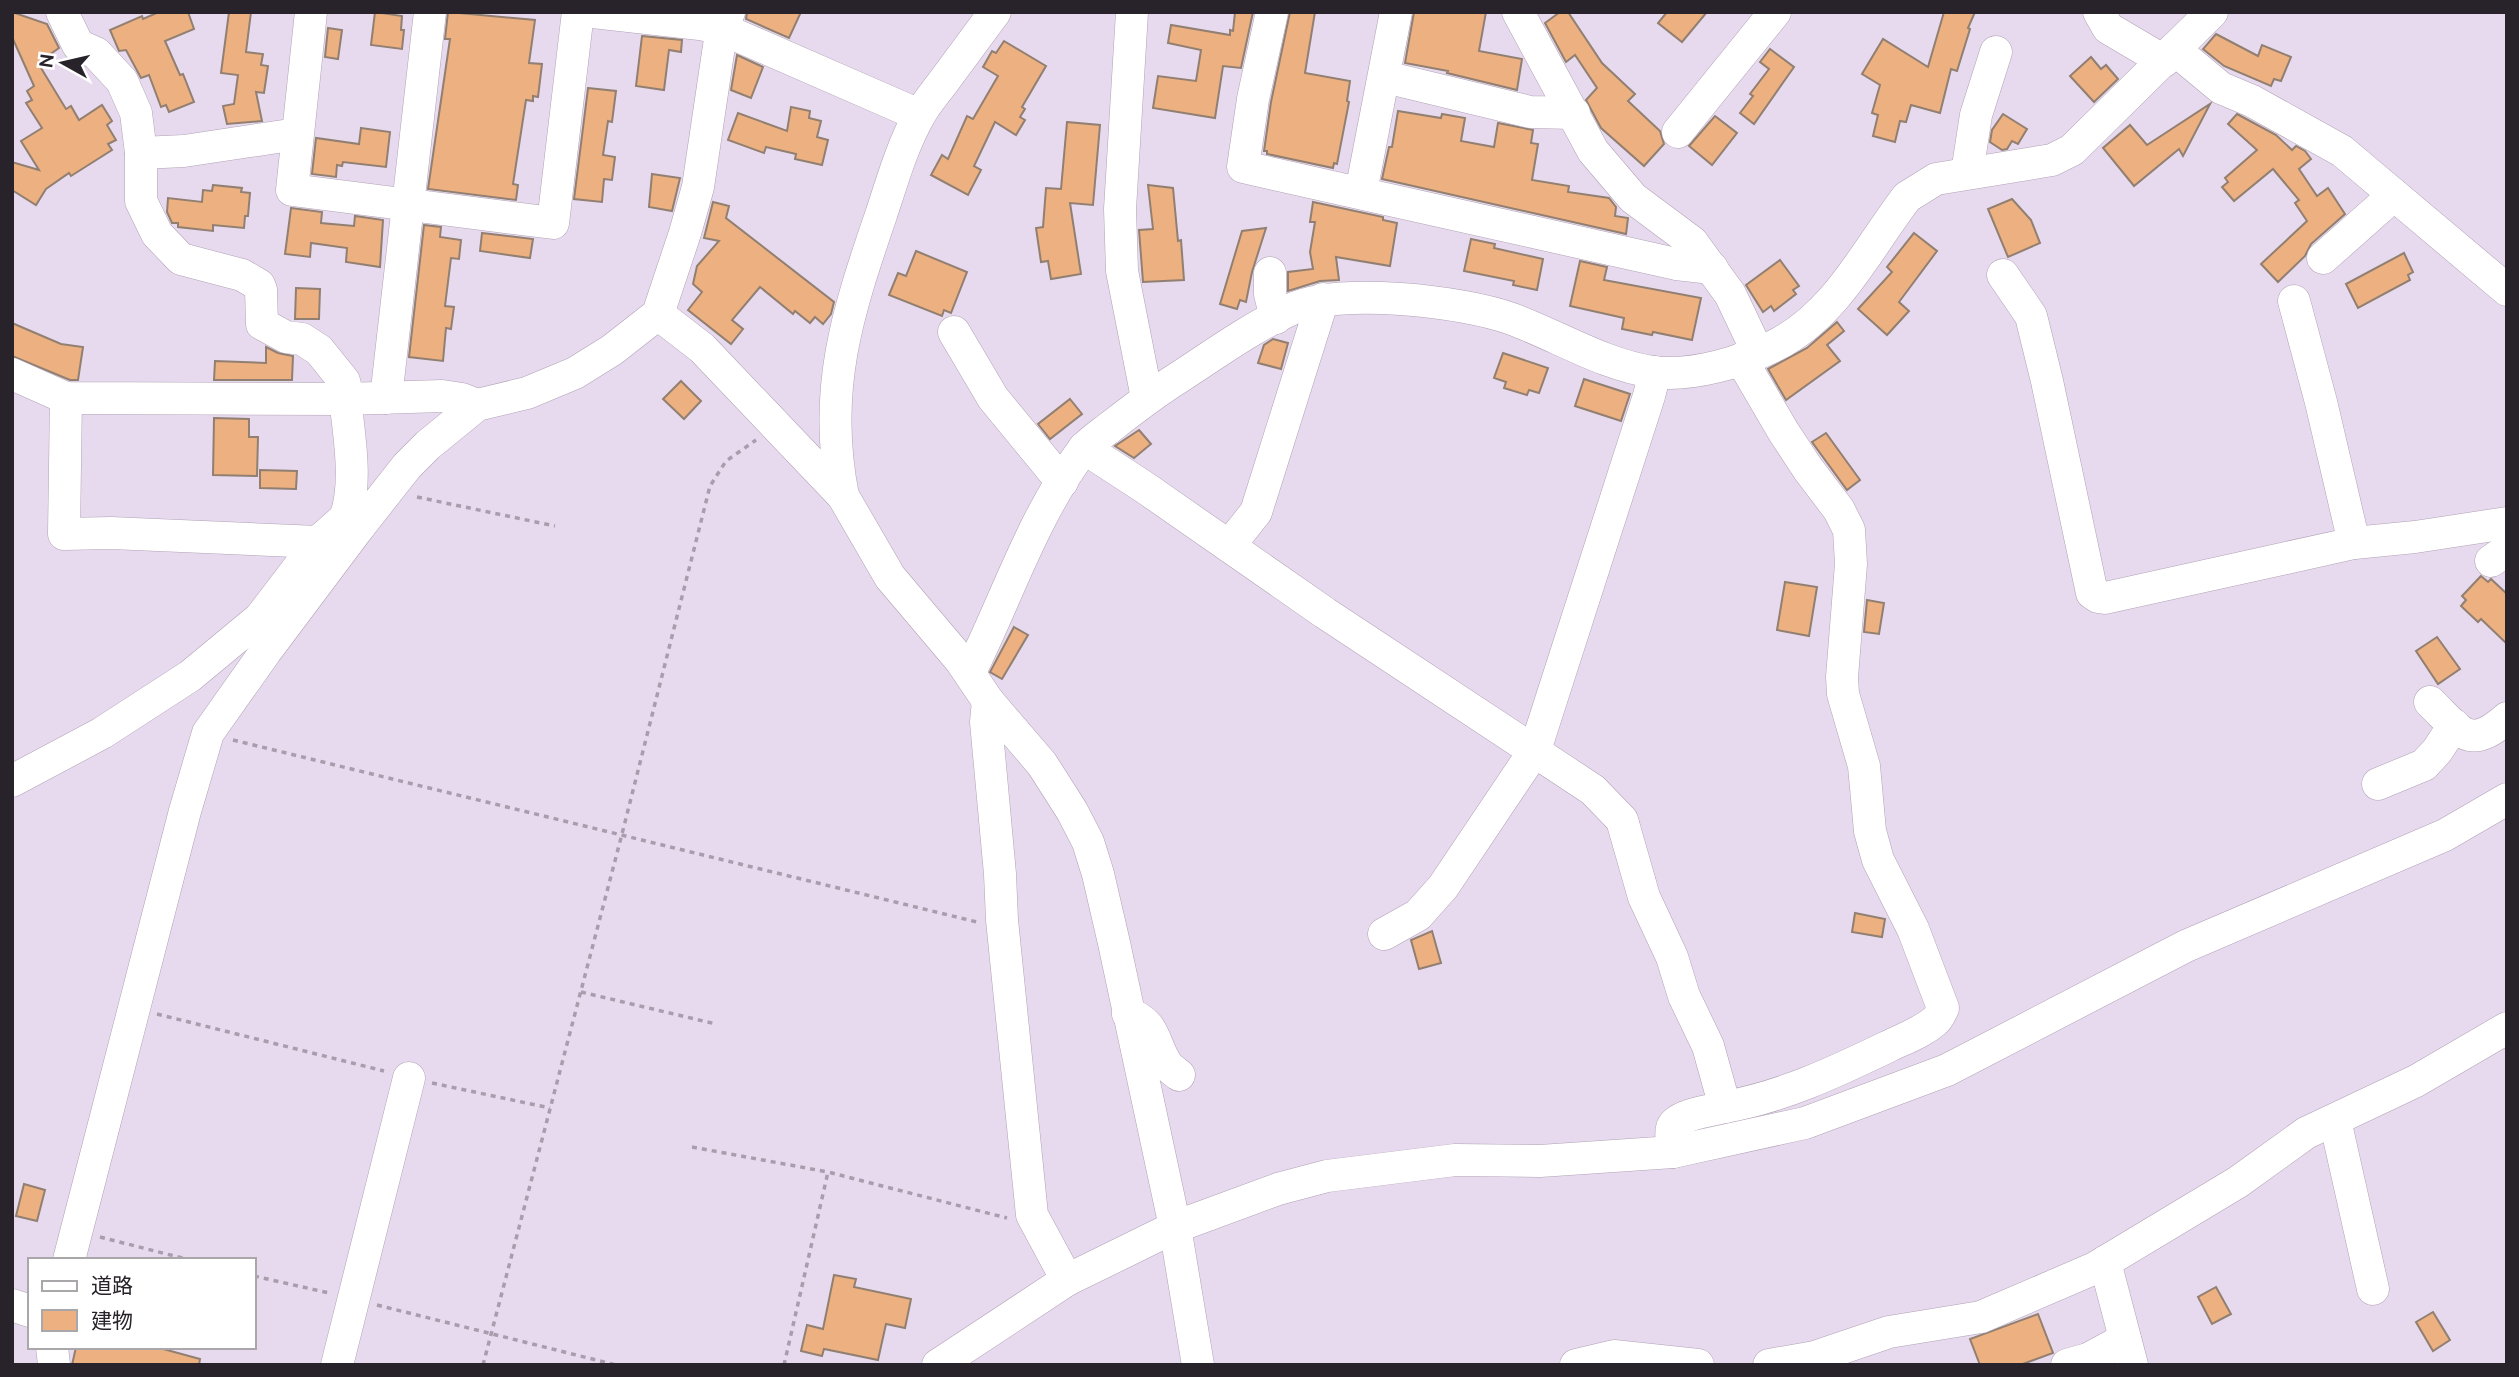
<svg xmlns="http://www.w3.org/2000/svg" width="2519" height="1377" viewBox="0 0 2519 1377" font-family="Ubuntu,'Noto Sans JP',sans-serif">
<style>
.building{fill:#edb080;stroke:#917f71;stroke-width:2}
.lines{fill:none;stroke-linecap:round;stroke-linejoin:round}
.minor-casing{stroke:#b0a2b5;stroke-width:33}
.path{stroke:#a89dad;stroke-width:3.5;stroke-dasharray:5 5;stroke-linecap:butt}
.minor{stroke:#fff;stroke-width:32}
</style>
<rect width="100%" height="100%" fill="#e8daee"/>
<g class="building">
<polygon points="12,12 47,24 59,48 38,63 66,109 71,106 79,120 102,105 112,121 107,125 116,140 108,144 112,150 71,176 69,173 46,189 36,205 12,190 12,162 39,170 21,141 42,128 26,103 32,100 27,91 34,86 12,37"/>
<polygon points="159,12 188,12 194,29 165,41 180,75 183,74 194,102 169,112 166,105 161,107 149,75 141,78 126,50 119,51 110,30 142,16 143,19"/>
<polygon points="229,12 251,12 246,52 263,54 261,65 268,66 264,93 256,92 262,121 227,124 223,106 234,104 238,75 221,73"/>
<polygon points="375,12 402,16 401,30 404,30 402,49 371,45"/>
<polygon points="448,12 535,20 529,63 542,64 538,97 533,96 533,101 526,100 513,184 518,185 516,200 428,189 450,39 445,39"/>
<polygon points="747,12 801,12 789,38 746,19"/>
<polygon points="1235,12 1253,12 1241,68 1223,66 1215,118 1153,108 1158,76 1196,81 1201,50 1168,43 1171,25 1230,35 1230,30 1233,31"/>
<polygon points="1290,12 1315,12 1305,73 1350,81 1347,101 1349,102 1337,164 1334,163 1333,168 1267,154 1267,151 1264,151 1271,102"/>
<polygon points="1414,12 1486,12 1479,51 1522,59 1517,90 1447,73 1448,71 1405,63"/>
<polygon points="1560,12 1568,12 1602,63 1635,94 1628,101 1660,131 1664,144 1644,166 1601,128 1586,100 1597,88 1575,55 1566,62 1545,23"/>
<polygon points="1667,12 1707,12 1682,42 1658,23"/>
<polygon points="1944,12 1975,12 1968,28 1970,29 1957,71 1951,69 1940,113 1911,105 1906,122 1900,121 1895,142 1873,136 1878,115 1872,113 1880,85 1862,74 1883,39 1928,67"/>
<polygon points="328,28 342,30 338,59 325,57"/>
<polygon points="2216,34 2258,56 2262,45 2291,57 2281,81 2274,79 2271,86 2224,66 2203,49"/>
<polygon points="642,36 682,40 681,52 669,50 664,90 636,86"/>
<polygon points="1004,41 1046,66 1022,107 1025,109 1020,117 1025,120 1016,135 995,122 974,166 981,170 968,195 931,175 942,155 948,159 967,116 973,119 998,76 983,67 992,51 996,53"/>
<polygon points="1770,49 1794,67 1754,124 1740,113 1753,96 1750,94 1769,69 1760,62"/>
<polygon points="737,55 763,67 751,98 731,90"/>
<polygon points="2091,57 2101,69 2106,65 2118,79 2094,102 2070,76"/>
<polygon points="588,88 616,91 612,122 608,121 603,155 615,157 612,180 604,179 602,202 574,199"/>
<polygon points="2210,104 2183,156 2179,149 2134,186 2103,148 2130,125 2147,145"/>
<polygon points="791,107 810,111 809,118 821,121 817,137 828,140 822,165 795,159 796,154 766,147 764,153 728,140 738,113 787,131"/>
<polygon points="1398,111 1441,118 1442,114 1465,118 1461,141 1494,147 1498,123 1533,130 1531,143 1538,144 1532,180 1569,186 1568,192 1609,198 1616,207 1615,216 1628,218 1626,234 1382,179 1389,147 1392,147"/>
<polygon points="2003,114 2027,129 2018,144 2012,141 2007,149 2002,150 1990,142 1992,130"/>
<polygon points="2237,114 2276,135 2292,150 2296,146 2305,151 2311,159 2299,169 2317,196 2328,188 2345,214 2311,244 2305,256 2278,282 2261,264 2307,221 2295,203 2299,200 2273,169 2234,201 2222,187 2228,182 2225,178 2257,150 2228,124"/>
<polygon points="1715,116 1737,133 1712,165 1689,146"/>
<polygon points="1067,122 1100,125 1093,205 1070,203 1081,274 1051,279 1048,261 1041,262 1036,228 1043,227 1046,188 1061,189"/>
<polygon points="361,128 390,132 386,167 343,162 342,166 337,165 336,177 312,174 316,138 359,144"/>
<polygon points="652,174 680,178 672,211 649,207"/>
<polygon points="213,185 242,188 241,192 250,193 248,216 245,216 244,228 213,225 213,231 178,227 178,223 172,223 167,212 168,198 202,202 203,190 212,191"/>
<polygon points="1148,185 1173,188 1178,241 1181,240 1184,280 1143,282 1139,230 1153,229"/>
<polygon points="2012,199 2031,220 2040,243 2008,257 1988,209"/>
<polygon points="713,202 729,206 726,218 834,302 831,314 823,324 815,317 810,323 795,311 793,314 760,287 732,320 743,329 731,344 688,310 702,292 693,284 697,266 719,241 704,238"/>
<polygon points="1313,202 1383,217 1383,220 1397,223 1390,266 1336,257 1339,280 1320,281 1288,291 1288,272 1313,269 1310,252 1315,222 1310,222"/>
<polygon points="291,208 322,212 321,223 354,226 355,216 383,220 380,267 346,262 347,248 311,243 310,257 285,254"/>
<polygon points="424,225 441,227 440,237 461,240 459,259 451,258 445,306 454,307 451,329 446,328 443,361 409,357"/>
<polygon points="1266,228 1252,272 1246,302 1240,300 1237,309 1220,304 1242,231"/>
<polygon points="482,233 533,239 530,258 480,251"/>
<polygon points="1914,233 1937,251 1899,302 1909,311 1887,335 1858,309 1892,272 1887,267"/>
<polygon points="1471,239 1495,244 1494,248 1543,259 1537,290 1513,285 1514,281 1464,271"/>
<polygon points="916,251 967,272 951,313 944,310 942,316 889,295 898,273 906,276"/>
<polygon points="2404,253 2413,272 2408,275 2410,280 2358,308 2346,284"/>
<polygon points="1780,260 1799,286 1793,290 1796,294 1774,311 1771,306 1763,312 1746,285"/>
<polygon points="1580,261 1607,267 1604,280 1701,298 1692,340 1653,332 1652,335 1622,329 1624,318 1570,306"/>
<polygon points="296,288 320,289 319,319 295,319"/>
<polygon points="1837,322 1844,331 1827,345 1840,361 1786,400 1768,369 1807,348"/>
<polygon points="12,323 61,344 83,347 78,380 70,380 12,356"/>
<polygon points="1273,339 1288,343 1281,369 1258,363 1264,345"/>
<polygon points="266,347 278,353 293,356 292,380 214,380 215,361 266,363"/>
<polygon points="1503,353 1548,368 1539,393 1529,390 1527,395 1504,388 1506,382 1494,378"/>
<polygon points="1584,379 1630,394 1621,421 1575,406"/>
<polygon points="681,381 701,401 684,419 663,399"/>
<polygon points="1070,399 1082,414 1050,439 1038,424"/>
<polygon points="214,418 249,419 249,437 258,437 257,476 213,475"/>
<polygon points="1139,430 1151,444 1134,458 1115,446"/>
<polygon points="1826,433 1860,480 1847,490 1812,442"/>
<polygon points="260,470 297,471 296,489 260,488"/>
<polygon points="2481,576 2488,582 2491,579 2507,594 2507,644 2481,619 2478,622 2461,606 2466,600 2462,596"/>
<polygon points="1785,582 1817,587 1809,636 1777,630"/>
<polygon points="1867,600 1884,603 1879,634 1864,632"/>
<polygon points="1014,627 1028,635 1002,679 990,672"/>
<polygon points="2437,637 2460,669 2438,684 2416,651"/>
<polygon points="1855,913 1885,919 1882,937 1852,932"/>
<polygon points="1432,931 1441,963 1419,969 1411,940"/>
<polygon points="24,1184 45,1190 37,1221 16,1216"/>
<polygon points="834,1275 856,1279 854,1287 911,1299 905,1328 886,1324 878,1360 824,1349 822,1356 801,1351 807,1325 823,1329"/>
<polygon points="2216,1287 2231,1314 2212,1324 2198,1297"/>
<polygon points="2433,1312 2450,1340 2433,1351 2416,1322"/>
<polygon points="2038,1314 2053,1353 2020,1365 1980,1365 1970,1339"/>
<polygon points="76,1347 156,1347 200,1359 199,1365 72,1365"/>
</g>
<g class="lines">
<g class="minor-casing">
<g id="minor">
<polyline points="62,12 78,45 96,53 122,81 136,113 141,153 184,151 297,134"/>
<polyline points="311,12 292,190 553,223 578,12"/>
<polyline points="593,12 700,24 722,29 919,115"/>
<polyline points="1132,12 1120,209 1122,271 1147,398"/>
<polyline points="1272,12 1253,99 1243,167 1676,264 1712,268"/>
<polyline points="1518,12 1593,151 1633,198 1692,242 1730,294 1758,353"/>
<polyline points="2099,12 2108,28 2164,61"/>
<polyline points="2174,49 2221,88 2252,101 2342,151 2507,290"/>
<polyline points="1385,77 1530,112 1574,113"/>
<polyline points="1678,132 1775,12"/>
<polyline points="141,153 141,201 157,234 181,259 242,275 259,285 261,290 262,324 286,337 302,339 319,350 344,381 348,398"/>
<polyline points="1967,173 1976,115 1996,52"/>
<polyline points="1361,192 1396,12"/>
<polyline points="2323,258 2394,195"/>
<polyline points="1270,273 1270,294 1276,318"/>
<polyline points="2003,275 2031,316 2047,381 2092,593 2098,597 2105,598 2354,543 2415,537 2507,523"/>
<polyline points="2294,301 2321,402 2354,543"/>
<polyline points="658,314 702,348 843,496 890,577 961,661 988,701 1042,764 1072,811 1088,842 1098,874 1114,943 1175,1227 1198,1365"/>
<polyline points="954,332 993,398 1062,482"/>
<polyline points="12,374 66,398 345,399 442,396 462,399 477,405"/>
<polyline points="66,398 64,534 111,533 318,542"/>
<polyline points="386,398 430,12"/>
<path d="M 345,399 C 349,433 358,486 345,518 L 359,527"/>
<path d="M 1084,448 L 1144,487 L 1325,613 L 1593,790 L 1622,820 L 1644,897 L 1672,957 L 1684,996 L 1708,1046 L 1725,1107 C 1713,1110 1675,1115 1672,1128 C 1670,1135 1672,1145 1673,1152"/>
<path d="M 843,496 C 822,391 847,314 881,215 C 892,182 902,146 919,116 C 926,103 936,92 944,81 C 961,58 978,35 995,12"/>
<polyline points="1229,546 1256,512 1323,299"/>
<polyline points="2491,561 2507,550"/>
<path d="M 970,672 C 1007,598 1032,518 1082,451 C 1089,442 1100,435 1109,428 C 1132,410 1154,393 1178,378 C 1215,354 1252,327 1292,309 C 1338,287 1463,301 1512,319 C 1558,336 1604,365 1653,372 C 1691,377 1743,362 1776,345 C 1837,314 1867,249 1907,197 L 1936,179 L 2052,160 L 2072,150 L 2212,12"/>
<polyline points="988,701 986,722 1000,874 1002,920 1032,1215 1067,1280"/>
<path d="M 2430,702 C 2460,731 2468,752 2507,718"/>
<polyline points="12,781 102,733 190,676 260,618 318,542 345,518"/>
<polyline points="2378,784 2424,765 2437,751 2454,725"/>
<polyline points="1384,934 1418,915 1443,887 1535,750 1649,396 1655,372"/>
<path d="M 1128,1014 C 1156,1022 1153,1043 1166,1063 C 1169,1068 1175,1072 1179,1075"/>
<path d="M 1725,1107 C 1782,1097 1835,1072 1887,1047 C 1903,1039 1921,1033 1935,1021 C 1939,1018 1941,1012 1943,1008 L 1913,929 L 1878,860 L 1870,831 L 1864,766 L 1843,694 L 1842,677 L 1851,564 L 1849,530 L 1839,510 L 1808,469 L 1783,431 L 1741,359"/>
<polyline points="2335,1120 2373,1289"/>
<polyline points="69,1260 185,811 208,733 266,651 359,527 407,466 428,445 477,405 527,393 575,373 612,350 658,314 685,233 698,187 719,46 722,29 729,12"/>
<polyline points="2105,1262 2132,1365"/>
<polyline points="12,1305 30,1311"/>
<polyline points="52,1347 54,1365"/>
<polyline points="337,1365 409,1078"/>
<polyline points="938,1365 1067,1280 1175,1227 1278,1189 1327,1176 1455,1160 1540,1161 1673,1152 1805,1123 1947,1070 2186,946 2445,835 2507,799"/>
<polyline points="1576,1365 1614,1356 1698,1365"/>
<polyline points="1769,1365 1815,1357 1889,1332 1981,1317 2095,1268 2238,1182 2306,1133 2416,1081 2507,1028"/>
<polyline points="2067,1365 2088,1359 2125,1339"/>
</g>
</g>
<g class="path">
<polyline points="417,497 555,526"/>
<polyline points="233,740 977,922"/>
<polyline points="581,992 716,1024"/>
<polyline points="157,1014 384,1071"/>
<polyline points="432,1083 550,1108"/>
<polyline points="692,1147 828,1172"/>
<polyline points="100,1237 190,1260"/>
<polyline points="254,1276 329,1293"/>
<polyline points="377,1305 616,1365"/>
<polyline points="483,1365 622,834 710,486 726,461 756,440"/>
<polyline points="784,1365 828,1172 1007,1218"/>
</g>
<use href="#minor" class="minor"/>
</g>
<rect width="2519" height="1377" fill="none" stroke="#28232a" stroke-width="28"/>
<rect x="28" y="1258" width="228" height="91" fill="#ffffff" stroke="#a9a7aa" stroke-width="2"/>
<rect x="42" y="1281" width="35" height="10" fill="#ffffff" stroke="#a9a7aa" stroke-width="2"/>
<text x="91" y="1293" font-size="21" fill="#28232a">道路</text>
<rect x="42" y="1310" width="35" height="21" fill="#edb080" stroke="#a9a7aa" stroke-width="2"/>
<text x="91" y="1328" font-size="21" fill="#28232a">建物</text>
<g transform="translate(63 63) rotate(278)" stroke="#ffffff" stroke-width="5" paint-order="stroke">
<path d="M0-5L12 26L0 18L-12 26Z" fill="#28232a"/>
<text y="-10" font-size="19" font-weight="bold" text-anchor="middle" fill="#28232a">N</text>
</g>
</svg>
